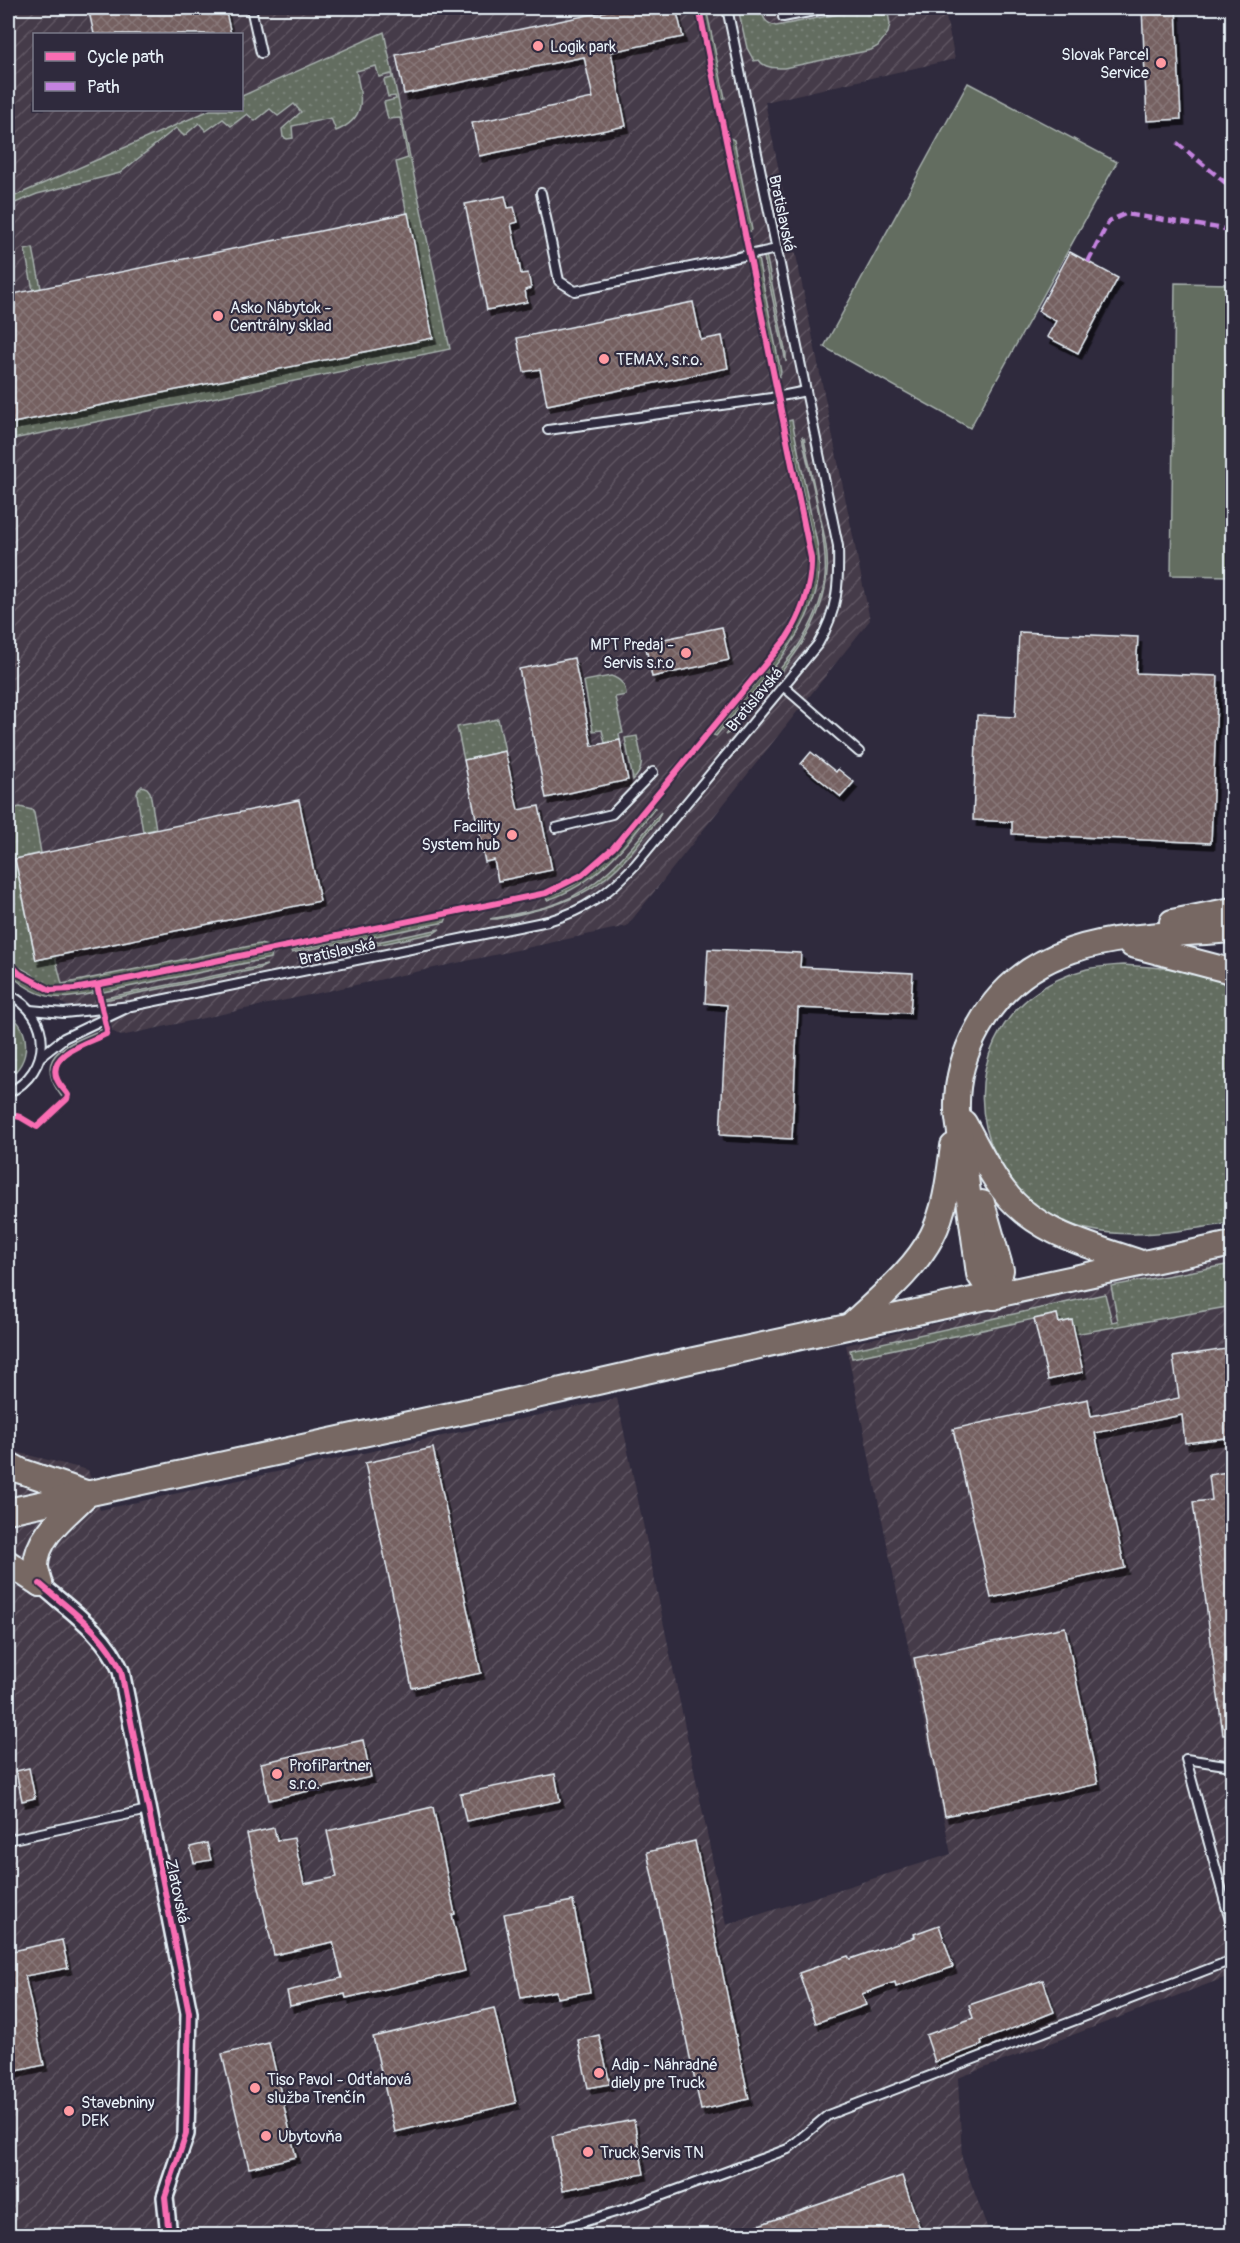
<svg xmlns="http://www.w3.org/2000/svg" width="1240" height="2243" viewBox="0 0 1240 2243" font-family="Pangolin,sans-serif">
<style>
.industrial{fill:url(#industrial-furrows);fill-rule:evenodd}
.grass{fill:url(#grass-dots);stroke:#a6afac;stroke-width:1.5}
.pitch{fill:#636d61;stroke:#a6afac;stroke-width:1.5}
.building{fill:url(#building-cross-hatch);stroke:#e8f1f8;stroke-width:1.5;filter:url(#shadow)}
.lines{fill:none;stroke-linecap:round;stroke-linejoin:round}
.service-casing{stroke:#e8f1f8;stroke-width:12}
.minor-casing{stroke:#e8f1f8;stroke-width:20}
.primary-casing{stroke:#e8f1f8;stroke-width:28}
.service{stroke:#2f2a3d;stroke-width:8}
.minor{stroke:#2f2a3d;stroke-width:15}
.primary{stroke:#776864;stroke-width:24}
.quiet{stroke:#c483df;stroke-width:4.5;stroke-dasharray:9 4.5;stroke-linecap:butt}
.cycleway-casing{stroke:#2f2a3d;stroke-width:10}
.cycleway{stroke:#f96db3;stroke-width:6}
.poi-dot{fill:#ff9aa2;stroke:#2f2a3d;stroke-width:2}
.labels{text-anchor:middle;stroke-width:4.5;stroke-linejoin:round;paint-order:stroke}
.poi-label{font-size:16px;fill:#e8f1f8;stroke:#2f2a3d;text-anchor:start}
.street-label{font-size:16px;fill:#e8f1f8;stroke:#2f2a3d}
</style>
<defs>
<pattern id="industrial-furrows" width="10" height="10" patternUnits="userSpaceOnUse" patternTransform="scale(1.5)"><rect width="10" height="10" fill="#443a48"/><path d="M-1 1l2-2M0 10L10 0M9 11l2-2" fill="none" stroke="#5f5763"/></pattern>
<pattern id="grass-dots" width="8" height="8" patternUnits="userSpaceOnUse" patternTransform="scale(1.5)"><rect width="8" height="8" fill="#636d61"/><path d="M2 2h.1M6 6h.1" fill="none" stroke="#798278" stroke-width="1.8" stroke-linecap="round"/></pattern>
<pattern id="building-cross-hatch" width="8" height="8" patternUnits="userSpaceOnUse" patternTransform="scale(1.5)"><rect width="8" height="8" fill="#746061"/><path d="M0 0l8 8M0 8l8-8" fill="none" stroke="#887778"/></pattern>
<filter id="shadow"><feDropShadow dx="3.5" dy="6" stdDeviation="0" flood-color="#0009"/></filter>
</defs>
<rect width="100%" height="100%" fill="#2f2a3d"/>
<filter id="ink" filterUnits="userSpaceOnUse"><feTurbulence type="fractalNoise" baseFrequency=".0167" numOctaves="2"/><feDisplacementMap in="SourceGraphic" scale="12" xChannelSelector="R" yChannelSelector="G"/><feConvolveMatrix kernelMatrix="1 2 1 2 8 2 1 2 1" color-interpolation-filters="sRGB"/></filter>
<g filter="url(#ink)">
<g class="industrial">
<path d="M 8,8 L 944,8 L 955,59 L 765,102 L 870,620 L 627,926 L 121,1036 L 8,973 ZM 34,34 L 242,34 L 242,110 L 34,110 Z"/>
<polygon points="1232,1258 1232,1975 958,2078 962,2158 990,2235 8,2235 8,1450 88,1470 100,1510 617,1398 726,1925 951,1854 846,1345 1075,1290"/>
</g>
<g class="grass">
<polygon points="703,8 706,8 725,98 722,98"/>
<path d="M 738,8 L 761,8 C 763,18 765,23 776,26 L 870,8 L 881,8 L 882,15 L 888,13 L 890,24 L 888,33 L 878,46 L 871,50 L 784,68 C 775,68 764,68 759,60 L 754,61 L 747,48 Z"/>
<path d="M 384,32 L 450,349 L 8,440 L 8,424 L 433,337 L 396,162 L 408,158 L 400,118 L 388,119 L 384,102 L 396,99 L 395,96 L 388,97 L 384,80 L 392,78 L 391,74 L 379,77 L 376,66 L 356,71 C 362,98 367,118 336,131 L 331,118 L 292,126 L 293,138 L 287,139 L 283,137 L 282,129 L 301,112 L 294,104 L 278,116 L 270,109 L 255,121 L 247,114 L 231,126 L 223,119 L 206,131 L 199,123 L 184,136 L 176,128 L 120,173 L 37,194 L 8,206 L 8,199 L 210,110 L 242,110 L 242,96 Z"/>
<polygon points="730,138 734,140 752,230 749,232"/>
<polygon points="33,248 41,288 33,290 25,250"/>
<polygon points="756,249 781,372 779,377 752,250"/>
<polygon points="763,253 766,254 786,354 786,362"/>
<path d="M 792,420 C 798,450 804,480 810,510 C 814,530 821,552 819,573 C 815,632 753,691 716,736 L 713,735 L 790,641 L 807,606 L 815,572 L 811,532 L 788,421 Z"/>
<path d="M 802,437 L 804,438 C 809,462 814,486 819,510 C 823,530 829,552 827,573 C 823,637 769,684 732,731 L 725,735 C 747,704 776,677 798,646 C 811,627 823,600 825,577 C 828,538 810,477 802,437 Z"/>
<path d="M 611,676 C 620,679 626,685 626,695 L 615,697 L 623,733 L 619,734 L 620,740 L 605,743 L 602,730 L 593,731 L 584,681 Z"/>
<polygon points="498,719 505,751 464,760 457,727"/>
<path d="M 637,736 C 640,752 647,767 633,780 L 625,738 Z"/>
<polygon points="142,786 147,788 150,792 156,829 143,832 137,794 138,790"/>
<polygon points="20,807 32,810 34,813 41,853 15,859 36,960 55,956 62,984 260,944 268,946 97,981 55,987 41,983 32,974 17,966 8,947 8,810"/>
<path d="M 653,807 L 655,808 C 625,847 595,885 547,900 L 546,897 C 594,882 621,844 653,807 Z"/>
<path d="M 661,812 L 657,821 C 644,836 632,853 618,867 C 584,901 543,910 497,919 L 490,919 C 513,914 536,911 558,903 C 603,886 631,848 661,812 Z"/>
<polygon points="447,917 445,922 292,953 291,951"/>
<polygon points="440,929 434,933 305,960 299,958"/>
<polygon points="272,954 271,958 103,992 103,988"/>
<polygon points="267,965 258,969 104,1000 104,998"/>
<path d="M 1123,965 L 1190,970 L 1232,984 L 1232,1223 C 1186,1230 1134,1240 1087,1229 C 1049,1221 1014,1194 997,1158 C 958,1077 1000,991 1087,969 C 1099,966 1111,966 1123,965 Z"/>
<path d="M 8,968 L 18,978 L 48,994 L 92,990 L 94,993 C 55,1002 38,999 8,973 Z"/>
<path d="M 8,1013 C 31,1029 32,1061 8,1078 Z"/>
<path d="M 103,1029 L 102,1032 C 80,1041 51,1047 51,1075 L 63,1095 L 62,1097 C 29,1054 71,1043 103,1029 Z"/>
<polygon points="1232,1264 1232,1306 1075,1334 1059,1323 1057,1314 852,1358 850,1350 1105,1294 1112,1322 1118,1321 1111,1286"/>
</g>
<g class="pitch">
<polygon points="968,83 1117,162 970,428 824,347"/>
<polygon points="1175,283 1232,284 1232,576 1171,575"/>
</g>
<g class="building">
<polygon points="113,8 225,8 231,34 94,34 89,12"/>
<polygon points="622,8 676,8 683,37 611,52 626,126 479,156 472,123 593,98 584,57 404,94 396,55"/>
<polygon points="1142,8 1176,8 1181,119 1147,121"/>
<polygon points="505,196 508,208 514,207 518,222 511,224 519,262 521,274 528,273 531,288 525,290 527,302 487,310 465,204"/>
<polygon points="408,213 433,338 8,424 8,295"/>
<polygon points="1070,252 1118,278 1078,353 1047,337 1056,321 1038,311"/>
<polygon points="693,302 701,340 722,336 728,368 547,405 540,369 524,372 517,338"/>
<polygon points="722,627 729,660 652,677 645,643"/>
<polygon points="1019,632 1138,637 1136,673 1218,676 1211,843 1012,834 1012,822 973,820 977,715 1015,717"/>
<polygon points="574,658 592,746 620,740 628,780 546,798 519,669"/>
<polygon points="505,751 518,810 539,806 552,870 498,881 494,860 485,862 464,760"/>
<polygon points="811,752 836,772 838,769 854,782 841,797 801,764"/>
<polygon points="299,800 320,901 36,960 15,859"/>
<polygon points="708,949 801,953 800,967 913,973 910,1013 798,1008 792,1139 720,1135 727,1005 705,1003"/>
<polygon points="1057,1314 1059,1323 1072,1320 1083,1372 1048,1380 1034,1319"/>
<polygon points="1233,1348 1233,1437 1185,1443 1182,1415 1095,1433 1125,1568 991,1598 953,1429 1088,1399 1091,1416 1179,1398 1173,1357"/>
<polygon points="433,1448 481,1673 412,1688 365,1463"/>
<polygon points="1233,1471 1233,1735 1223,1735 1193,1502 1212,1500 1209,1475"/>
<polygon points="1065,1627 1098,1784 945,1816 914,1658"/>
<polygon points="363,1740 371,1777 269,1800 261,1763"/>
<polygon points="29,1768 35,1798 22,1801 16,1771"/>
<polygon points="555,1774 560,1801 466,1821 460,1794"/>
<polygon points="433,1807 455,1914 452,1915 465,1971 346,1998 345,1994 290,2006 287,1991 342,1978 333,1942 274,1955 247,1834 274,1828 277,1841 294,1838 304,1884 337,1877 327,1831"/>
<polygon points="695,1841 749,2099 701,2110 647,1852"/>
<polygon points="207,1843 211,1860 194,1863 190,1847"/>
<polygon points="573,1901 590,1992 557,1998 556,1991 521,1998 504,1914"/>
<polygon points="939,1925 953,1967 896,1987 895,1982 862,1994 866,2005 816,2023 799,1973 848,1956 850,1959 915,1937 914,1934"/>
<polygon points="62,1940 68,1968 25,1976 44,2065 8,2073 8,1952"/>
<polygon points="1043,1980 1054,2012 981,2041 982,2045 935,2062 926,2035 973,2018 969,2005"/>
<polygon points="494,2008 516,2103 395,2132 373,2037"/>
<polygon points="599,2035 610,2084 588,2088 578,2040"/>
<polygon points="269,2043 296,2157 249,2168 222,2054"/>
<polygon points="634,2120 644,2174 563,2190 552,2136"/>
<polygon points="902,2176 922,2235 735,2235 735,2233"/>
</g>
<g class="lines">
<g class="service-casing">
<g id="service">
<polyline points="251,8 261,53"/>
<polyline points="783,17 830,8"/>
<polyline points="541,193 559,281 575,291 777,249"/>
<polyline points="548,430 771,398 806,391"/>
<polyline points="783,686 859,752"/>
<polyline points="556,828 612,814 653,772"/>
<path d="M 8,994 C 54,1016 52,1071 8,1093"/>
<path d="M 30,1010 L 64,1013 L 131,1006 L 548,921 C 586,910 608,894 635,865 L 818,644 C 838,610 839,584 838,546 L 727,8"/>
<polyline points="40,1057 64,1038 127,1008"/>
<polyline points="1232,1766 1186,1759 1232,1928"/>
<polyline points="8,1840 148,1810"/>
<polyline points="538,2236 625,2209 788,2149 828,2115 1232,1960"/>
</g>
</g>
<g class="minor-casing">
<path id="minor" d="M 40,1584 C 70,1610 106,1634 121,1671 L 189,2013 L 186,2134 L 165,2197 L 169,2236"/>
</g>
<g class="primary-casing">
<g id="primary">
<polyline points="1172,922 1232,910"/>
<polyline points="1132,945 1227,970 1232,973"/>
<path d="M 964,1123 C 977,1146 988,1171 1004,1191 C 1036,1234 1093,1246 1141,1263"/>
<polyline points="982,1203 1001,1270 994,1297"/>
<path d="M 994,1297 L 979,1274 L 957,1111 C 956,1082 964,1053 978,1028 C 1031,930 1137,938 1232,930"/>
<path d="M 850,1326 C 878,1299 913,1272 932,1236 C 946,1209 949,1176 953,1146"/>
<polyline points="8,1464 21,1471 86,1493"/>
<polyline points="8,1511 487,1407 694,1360 1232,1244"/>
<polyline points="8,1563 40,1584"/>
<path d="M 40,1584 C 39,1579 36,1571 36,1566 C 36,1535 69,1513 88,1493"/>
</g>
</g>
<use href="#service" class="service"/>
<use href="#minor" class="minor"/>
<use href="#primary" class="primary"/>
<g class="quiet">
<polyline points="1177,143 1232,188"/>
<polyline points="1088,262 1109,221 1125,214 1232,230"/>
</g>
<g class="cycleway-casing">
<g id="cycleway">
<path d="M 8,959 L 11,965 L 20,974 L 50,990 L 74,989 L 132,978 L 546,893 L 582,875 L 613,848 L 786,639 C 801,616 812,586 811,558 L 699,8"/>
<path d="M 8,1114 L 20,1117 L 37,1127 L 67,1099 L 68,1095 C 65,1090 59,1085 57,1079 C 46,1053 90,1042 106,1034 L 107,1030 L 97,985"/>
<path d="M 40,1584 C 70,1610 106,1634 121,1671 L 189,2013 L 186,2134 L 165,2197 L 169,2236"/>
</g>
</g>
<use href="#cycleway" class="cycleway"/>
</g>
</g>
<g class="poi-dot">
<circle cx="538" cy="46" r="6"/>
<circle cx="1161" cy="63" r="6"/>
<circle cx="218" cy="316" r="6"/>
<circle cx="604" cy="359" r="6"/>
<circle cx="686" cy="653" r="6"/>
<circle cx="512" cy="835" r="6"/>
<circle cx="277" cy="1774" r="6"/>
<circle cx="599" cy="2073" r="6"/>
<circle cx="255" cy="2088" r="6"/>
<circle cx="69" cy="2111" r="6"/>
<circle cx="266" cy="2136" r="6"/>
<circle cx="588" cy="2152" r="6"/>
</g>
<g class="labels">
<g class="poi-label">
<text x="550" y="52">Logik park</text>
<text x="1149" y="60" text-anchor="end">Slovak Parcel<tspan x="1149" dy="18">Service</tspan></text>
<text x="230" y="313">Asko Nábytok -<tspan x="230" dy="18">Centrálny sklad</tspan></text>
<text x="616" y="365">TEMAX, s.r.o.</text>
<text x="674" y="650" text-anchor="end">MPT Predaj -<tspan x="674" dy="18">Servis s.r.o</tspan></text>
<text x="500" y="832" text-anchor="end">Facility<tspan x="500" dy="18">System hub</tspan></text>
<text x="289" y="1771">ProfiPartner<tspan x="289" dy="18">s.r.o.</tspan></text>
<text x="611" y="2070">Adip - Náhradné<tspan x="611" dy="18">diely pre Truck</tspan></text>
<text x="267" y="2085">Tiso Pavol - Odťahová<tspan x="267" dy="18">služba Trenčín</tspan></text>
<text x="81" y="2108">Stavebniny<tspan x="81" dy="18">DEK</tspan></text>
<text x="278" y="2142">Ubytovňa</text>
<text x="600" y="2158">Truck Servis TN</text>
</g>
<g class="street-label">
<text transform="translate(783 213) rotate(78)" y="6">Bratislavská</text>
<text transform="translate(754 699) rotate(-50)" y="6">Bratislavská</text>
<text transform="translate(337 951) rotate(-12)" y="6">Bratislavská</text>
<text transform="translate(178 1891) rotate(78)" y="6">Zlatovská</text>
</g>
</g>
<rect width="1240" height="2243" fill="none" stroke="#2f2a3d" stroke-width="30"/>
<rect x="15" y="15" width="1210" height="2213" fill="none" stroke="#e8f1f8" stroke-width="2" filter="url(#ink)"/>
<rect x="33" y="33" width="210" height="78" fill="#2f2a3d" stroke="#797a88" stroke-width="1.5"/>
<rect x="45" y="52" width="30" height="9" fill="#f96db3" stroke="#797a88" stroke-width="1.5"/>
<text x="87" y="63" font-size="18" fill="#e8f1f8">Cycle path</text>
<rect x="45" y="82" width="30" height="9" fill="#c483df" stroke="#797a88" stroke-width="1.5"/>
<text x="87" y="93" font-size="18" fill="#e8f1f8">Path</text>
</svg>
